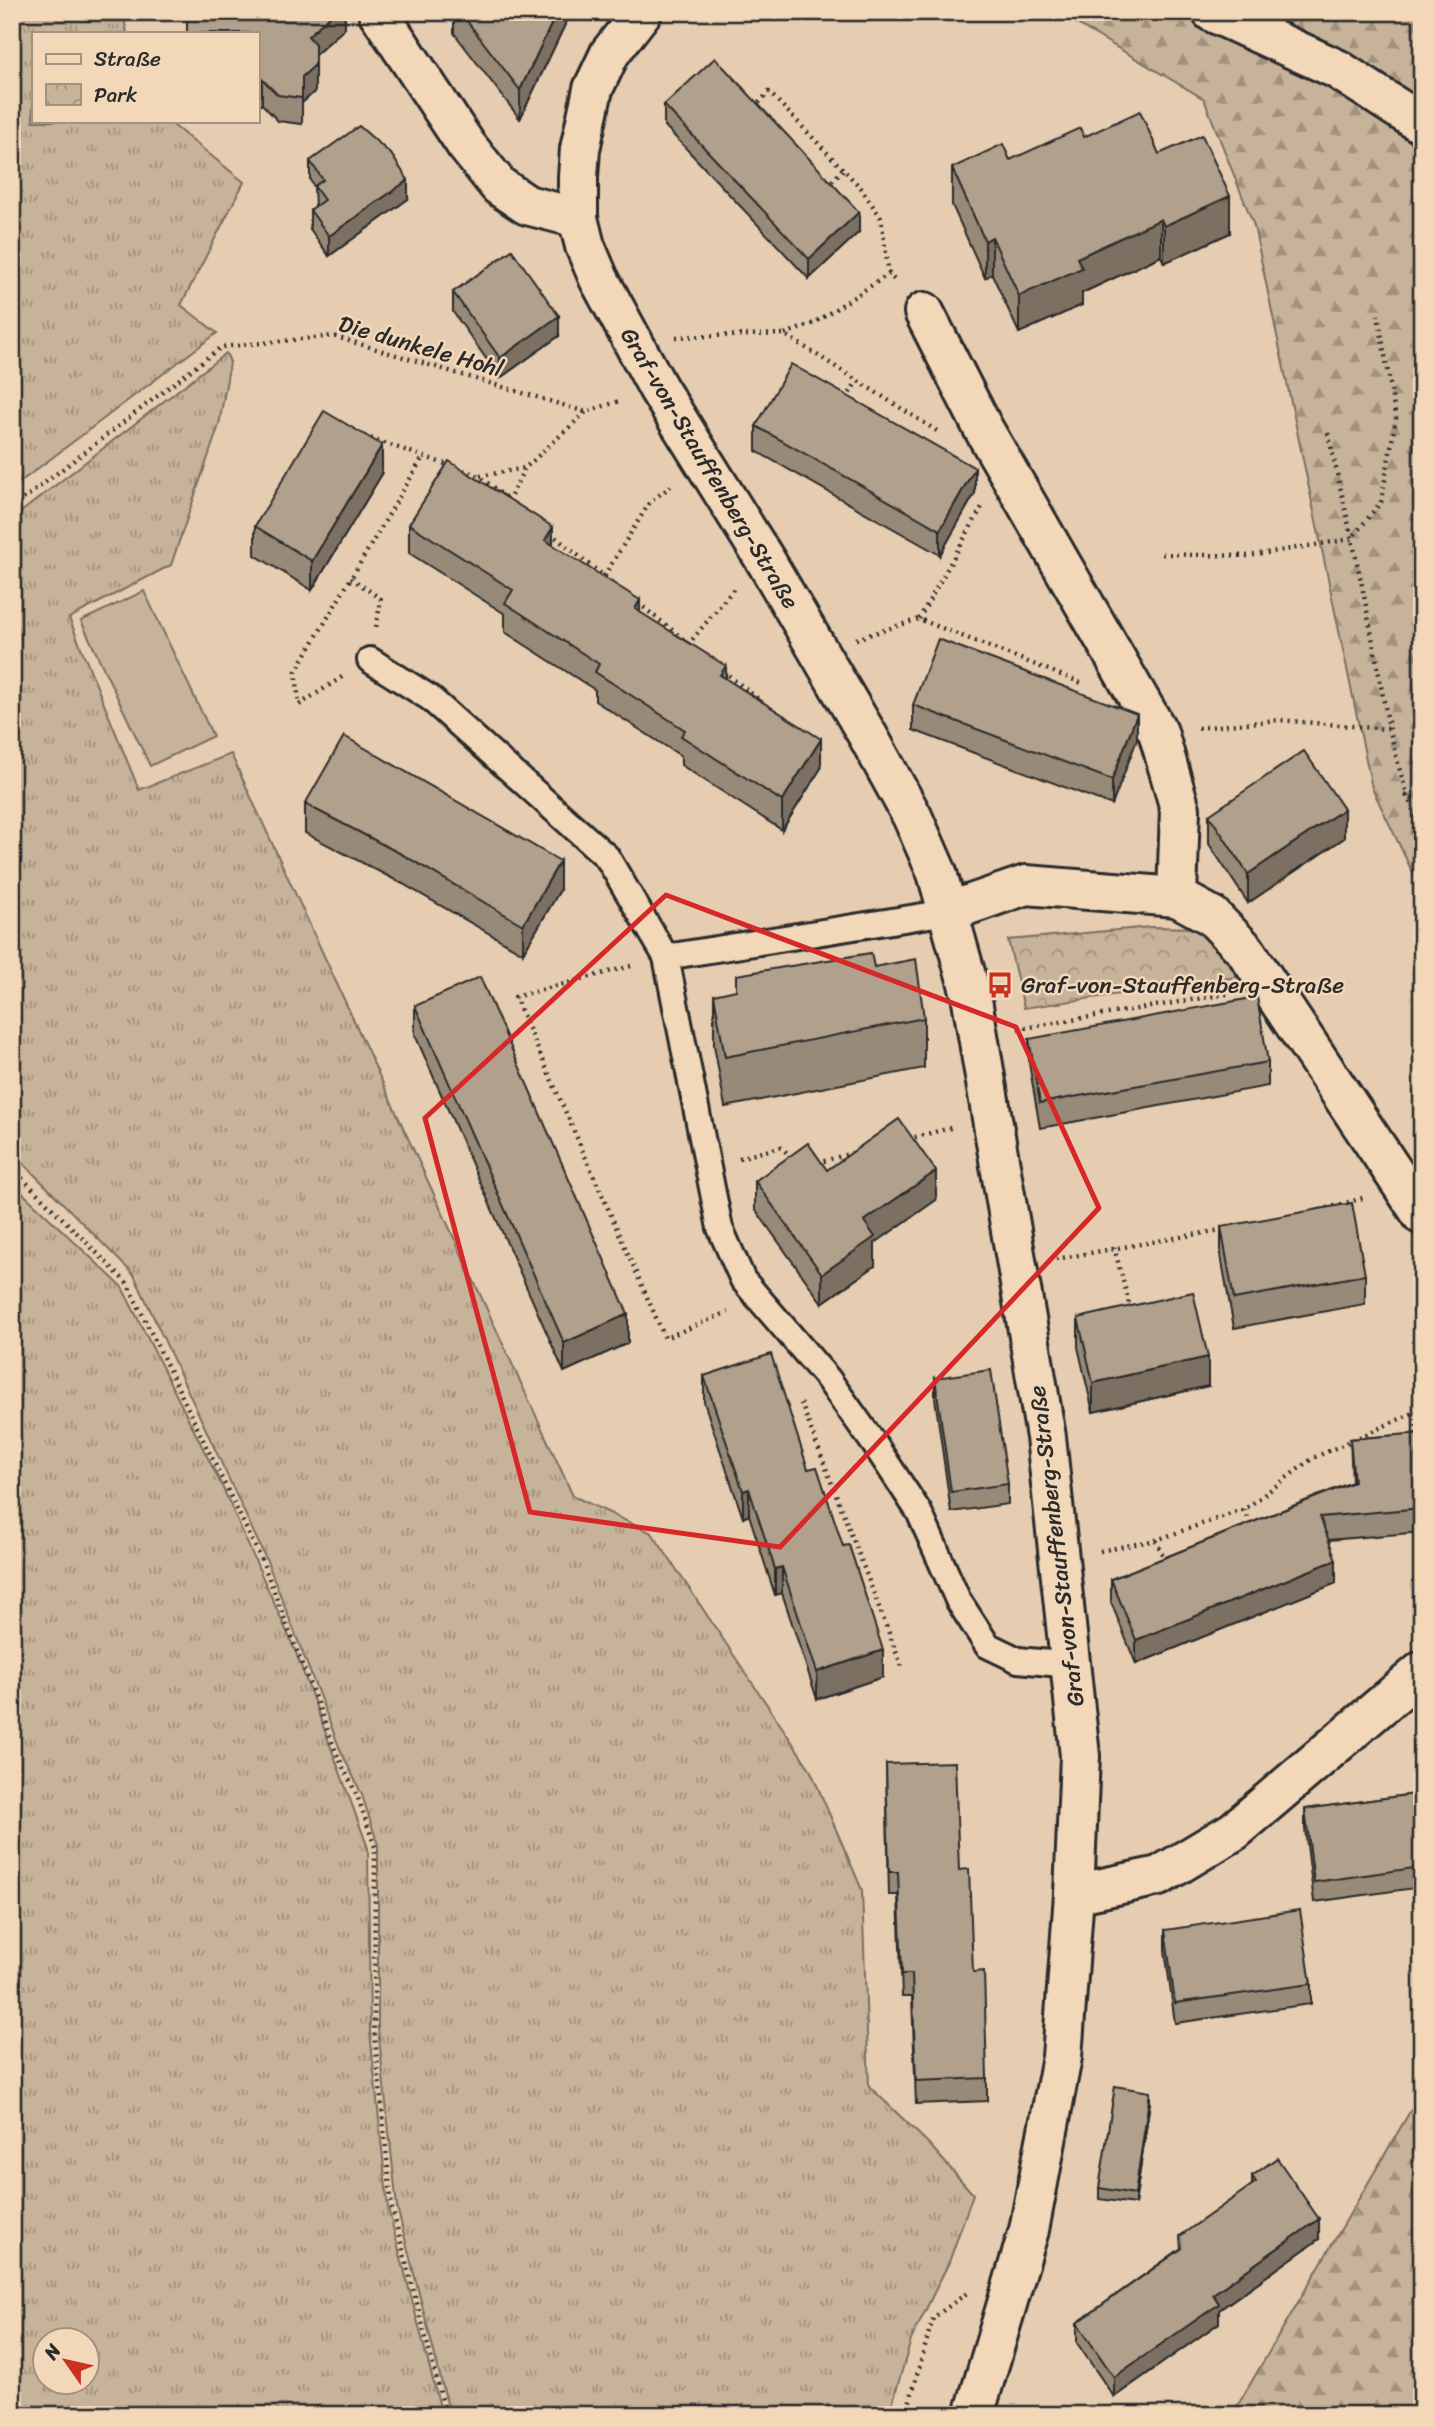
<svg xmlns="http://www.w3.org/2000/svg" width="1434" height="2427" viewBox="0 0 1434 2427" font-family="Sriracha,sans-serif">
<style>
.grass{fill:url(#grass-tufts);stroke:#796e62;stroke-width:2;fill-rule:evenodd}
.forest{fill:url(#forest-firs);stroke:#796e62;stroke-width:2}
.park{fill:url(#park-crowns);stroke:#796e62;stroke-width:2}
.pitch{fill:#c7b29a;stroke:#796e62;stroke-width:2}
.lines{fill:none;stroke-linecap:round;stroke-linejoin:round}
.lane-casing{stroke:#2b2b2b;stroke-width:30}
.street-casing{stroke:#2b2b2b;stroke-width:44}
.secondary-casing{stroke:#2b2b2b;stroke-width:44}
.path{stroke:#2b2b2b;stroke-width:4.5;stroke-dasharray:2 5;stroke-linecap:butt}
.lane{stroke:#f2d7b9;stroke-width:24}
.street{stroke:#f2d7b9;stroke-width:38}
.secondary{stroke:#f2d7b9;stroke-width:38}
.wall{fill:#988a78;stroke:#2b2b2b;stroke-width:2}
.shaded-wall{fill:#7c7062;stroke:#2b2b2b;stroke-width:2}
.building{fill:#b1a08c;stroke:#2b2b2b;stroke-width:2}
.marked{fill:none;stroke:#d62828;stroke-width:5;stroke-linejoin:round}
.labels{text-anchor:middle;stroke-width:5;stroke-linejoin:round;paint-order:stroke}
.street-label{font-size:23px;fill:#2b2b2b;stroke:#f2d7b9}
.poi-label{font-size:23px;fill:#2b2b2b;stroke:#f2d7b9;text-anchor:start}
</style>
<defs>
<pattern id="grass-tufts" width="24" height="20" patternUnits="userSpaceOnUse" patternTransform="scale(1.75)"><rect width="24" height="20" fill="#c7b29a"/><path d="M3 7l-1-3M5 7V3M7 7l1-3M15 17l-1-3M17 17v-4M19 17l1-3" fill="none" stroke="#a2917e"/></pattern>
<pattern id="forest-firs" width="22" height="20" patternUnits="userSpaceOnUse" patternTransform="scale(1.75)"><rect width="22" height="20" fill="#c7b29a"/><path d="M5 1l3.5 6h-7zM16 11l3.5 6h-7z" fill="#a2917e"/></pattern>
<pattern id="park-crowns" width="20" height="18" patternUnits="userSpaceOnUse" patternTransform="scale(1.75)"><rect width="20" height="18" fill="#c7b29a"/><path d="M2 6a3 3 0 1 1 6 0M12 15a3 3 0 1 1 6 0" fill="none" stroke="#a2917e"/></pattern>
</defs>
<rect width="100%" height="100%" fill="#e6cdb1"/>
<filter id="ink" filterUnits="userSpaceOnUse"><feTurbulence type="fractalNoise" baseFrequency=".0143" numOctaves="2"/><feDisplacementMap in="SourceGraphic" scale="14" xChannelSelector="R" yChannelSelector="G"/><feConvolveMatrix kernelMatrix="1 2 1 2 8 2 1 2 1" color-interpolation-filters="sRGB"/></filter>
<g filter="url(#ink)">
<g class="grass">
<polygon points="12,12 123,12 127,33 33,33 33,121 168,121 244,182 181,305 217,333 12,488"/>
<polygon points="226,353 230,362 219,425 171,565 69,618 139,790 231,754 573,1496 652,1533 810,1769 862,1890 869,2086 928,2143 973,2194 949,2262 911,2340 889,2415 450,2415 397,2207 378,2029 378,1845 362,1795 340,1749 267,1561 134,1275 12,1152 12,519"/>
<path d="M 12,1183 L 122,1287 L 222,1486 L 295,1650 L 368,1848 L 370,2032 L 388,2208 L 442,2415 L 12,2415 ZM 46,2340 L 88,2340 L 88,2382 L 46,2382 Z"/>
</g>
<g class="forest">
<polygon points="1057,12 1422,12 1422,892 1372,788 1254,226 1204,99"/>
<polygon points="1422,2091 1422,2415 1232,2415"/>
</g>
<polygon class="park" points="1151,927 1202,928 1244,976 1024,1008 1008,940"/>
<polygon class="pitch" points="144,591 213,736 150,766 81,621"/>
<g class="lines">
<g class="lane-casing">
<g id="lane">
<polyline points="370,660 430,698 607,857 666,957 720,1228 743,1280 828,1379 875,1445 919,1512 958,1600 987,1645 1018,1660 1072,1665"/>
<polyline points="666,957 948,912"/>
</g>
</g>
<g class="street-casing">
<g id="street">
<polyline points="378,12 466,145 499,186 527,205 578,218"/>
<polyline points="924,312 983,428 1158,732 1180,809 1177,897"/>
<polyline points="948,912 1026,885 1177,897 1212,916 1245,950 1422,1215"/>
<polyline points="1074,1894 1159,1876 1234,1831 1422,1671"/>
</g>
</g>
<g class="secondary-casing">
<g id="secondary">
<polyline points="642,12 610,53 593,89 580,149 578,177 578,218 585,246 599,279 658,388 767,563 868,736 912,816 937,873 971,994 1046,1437 1080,1756 1074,1894 1062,2057 1029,2230 974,2415"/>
<polyline points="1212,12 1337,69 1422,124"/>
</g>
</g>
<g class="path">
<polyline points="754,108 769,92 861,188 881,218 889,274"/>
<polyline points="827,186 843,170"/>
<polyline points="785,334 814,323 889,274 896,282"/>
<polyline points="676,337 784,334 940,433"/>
<polyline points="846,399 857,381"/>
<path d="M 1328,433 C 1342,496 1357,558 1369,621 C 1383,693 1392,765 1422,832"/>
<polyline points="364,436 451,466"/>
<polyline points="463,470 479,476 505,497"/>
<polyline points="480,476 525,468 586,412"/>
<polyline points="508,502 524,469"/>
<polyline points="12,508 221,347 333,336 586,412 619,401"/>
<polyline points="550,533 614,584"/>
<polyline points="1162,554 1248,556 1351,539 1381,502 1396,419 1378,315"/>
<polyline points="604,576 650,502 671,486"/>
<polyline points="351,578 381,599 376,628"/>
<polyline points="638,603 686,641"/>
<polyline points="919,619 982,507"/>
<polyline points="856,639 919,619 1084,684"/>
<polyline points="688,645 735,587"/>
<polyline points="723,671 762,702"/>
<polyline points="342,677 299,705 296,671 423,457"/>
<polyline points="1198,728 1278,720 1388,729"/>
<polyline points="1405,795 1422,804"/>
<polyline points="631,966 515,997 665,1338 728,1312"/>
<polyline points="1018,1029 1227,994"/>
<polyline points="908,1139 954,1127"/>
<polyline points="739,1158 781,1147 794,1160"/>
<polyline points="817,1163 852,1153"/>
<polyline points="12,1168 127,1283 263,1563 336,1752 358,1798 375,1847 374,2029 392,2208 446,2415"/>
<polyline points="1320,1210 1363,1198"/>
<polyline points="1114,1247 1131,1311"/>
<polyline points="1056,1259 1226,1229"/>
<polyline points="801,1403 903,1670"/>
<polyline points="1416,1411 1417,1438"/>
<polyline points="1245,1509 1251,1528"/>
<polyline points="1156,1540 1165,1561"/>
<polyline points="1100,1551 1156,1540 1245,1509 1313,1458 1422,1409"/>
<polyline points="906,2415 933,2318 967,2293"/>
</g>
<use href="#lane" class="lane"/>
<use href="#street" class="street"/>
<use href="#secondary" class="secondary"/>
</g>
<g class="wall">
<polygon points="345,12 345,28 315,55 315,91 302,103 302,124 278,121 262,104 257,33"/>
<polygon points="454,12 571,12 520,119 454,33"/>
<polygon points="664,105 859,232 809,279 664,125"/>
<polygon points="1084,137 1159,154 1230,233 1164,263 1161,256 1082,293 1082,305 1019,333 992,274 985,278 952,205 952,168 1010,160"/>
<polygon points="310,161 408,199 329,256 310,229 310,210 315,207 314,187 310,180"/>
<polygon points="453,292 559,336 500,378 453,312"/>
<polygon points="756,426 975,493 940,555 756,451"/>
<polygon points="382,474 312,590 255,555 255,526"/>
<polygon points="409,524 553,545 726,679 821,768 782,830 681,765 681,756 595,701 595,690 505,632 505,614 409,553"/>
<polygon points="913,705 1137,739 1112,805 913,730"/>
<polygon points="305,804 560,890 523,953 403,884 305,833"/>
<polygon points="1209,815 1344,838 1248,903 1209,844"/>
<polygon points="874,967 924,1018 924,1068 725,1107 714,1045 714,995"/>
<polygon points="415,1006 628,1343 564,1372 415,1035"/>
<polygon points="1029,1039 1268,1062 1268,1086 1040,1128 1029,1063"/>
<polygon points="827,1170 936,1200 875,1243 875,1266 822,1303 755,1209 755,1181"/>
<polygon points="1221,1227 1365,1275 1365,1304 1234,1328 1221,1256"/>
<polygon points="1078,1318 1208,1386 1093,1412 1078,1347"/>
<polygon points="704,1376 808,1469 883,1677 817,1699 782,1593 775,1595 749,1515 743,1518 704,1402"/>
<polygon points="935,1378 1008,1484 1008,1504 951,1512 935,1398"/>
<polygon points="1422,1433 1422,1532 1329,1540 1336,1583 1136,1664 1111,1602 1111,1579 1352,1482 1350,1439"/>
<polygon points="886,1764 959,1870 987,2078 987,2101 916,2104 912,1997 902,1997 898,1895 889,1895"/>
<polygon points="1422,1793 1422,1887 1314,1902 1305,1829 1305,1809"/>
<polygon points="1165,1930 1311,1984 1311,2004 1175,2023 1165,1950"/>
<polygon points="1150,2102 1135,2204 1099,2199 1099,2188"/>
<polygon points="1252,2176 1319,2239 1219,2310 1219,2323 1114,2397 1077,2343 1077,2323 1180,2249 1252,2185"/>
</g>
<g class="shaded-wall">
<polygon points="334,12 345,12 345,28 315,55 315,91 302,103 302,124 302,77 308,36"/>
<polygon points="557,12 571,12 520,119 520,90"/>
<polygon points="262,79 262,104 257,108 257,83"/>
<polygon points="408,180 408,199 329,256 329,236"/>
<polygon points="1230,196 1230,233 1164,263 1164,226"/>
<polygon points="859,212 859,232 809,279 809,259"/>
<polygon points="1161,219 1161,256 1082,293 1082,305 1019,333 1019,296 1077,258"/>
<polygon points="992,237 992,274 985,278 985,241"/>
<polygon points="559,316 559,336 500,378 500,358"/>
<polygon points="382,445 382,474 312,590 312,561"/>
<polygon points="975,468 975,493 940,555 940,530"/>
<polygon points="553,527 553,556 545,540"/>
<polygon points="640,600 640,629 635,609"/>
<polygon points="726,666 726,695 720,675"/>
<polygon points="1137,714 1137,739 1112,805 1112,780"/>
<polygon points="821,739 821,768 782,830 782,801"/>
<polygon points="1344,809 1344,838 1248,903 1248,874"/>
<polygon points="560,861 560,890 523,953 523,925"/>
<polygon points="936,1171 936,1200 875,1243 875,1266 822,1303 822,1274 864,1221"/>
<polygon points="628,1314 628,1343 564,1372 564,1343"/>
<polygon points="1208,1357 1208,1386 1093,1412 1093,1383"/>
<polygon points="749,1489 749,1515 743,1518 743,1491"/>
<polygon points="1336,1560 1336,1583 1136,1664 1136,1640"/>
<polygon points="782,1567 782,1593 775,1595 775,1569"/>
<polygon points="883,1650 883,1677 817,1699 817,1672"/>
<polygon points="1150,2092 1150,2102 1135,2204 1135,2194"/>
<polygon points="1319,2219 1319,2239 1219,2310 1219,2323 1114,2397 1114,2377 1213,2294"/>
</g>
<g class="building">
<polygon points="193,12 334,12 308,36 315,44 315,65 302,77 302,98 278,95 262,79 257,83 257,33 187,33 187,18"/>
<polygon points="460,12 557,12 520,90"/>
<polygon points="715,58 859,212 809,259 664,105"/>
<polygon points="1140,111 1159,154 1202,135 1230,196 1164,226 1161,219 1077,258 1082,268 1019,296 992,237 985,241 952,168 1003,144 1010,160 1080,128 1084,137"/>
<polygon points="359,126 391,154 408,180 329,236 310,210 324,200 314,186 323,180 310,161"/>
<polygon points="512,250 559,316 500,358 453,292"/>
<polygon points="791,364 975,468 940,530 756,426"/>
<polygon points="324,411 382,445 312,561 255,526"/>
<polygon points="449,461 553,527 545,540 640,600 635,609 726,666 720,675 821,739 782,801 681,736 685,730 595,672 599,664 505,603 513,590 409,524"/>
<polygon points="938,639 1137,714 1112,780 913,705"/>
<polygon points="344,736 560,861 523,925 403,855 305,804"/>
<polygon points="1304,751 1344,809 1248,874 1209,815"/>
<polygon points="871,953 874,967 916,959 924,1018 725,1057 714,995 736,990 736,975"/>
<polygon points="480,977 628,1314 564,1343 415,1006"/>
<polygon points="1257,997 1268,1062 1040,1103 1029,1039"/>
<polygon points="899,1119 936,1171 864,1221 875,1237 822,1274 755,1181 808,1143 827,1170"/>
<polygon points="1352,1203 1365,1275 1234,1299 1221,1227"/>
<polygon points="1193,1292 1208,1357 1093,1383 1078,1318"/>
<polygon points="771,1354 808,1469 817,1467 843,1546 849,1545 883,1650 817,1672 782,1567 775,1569 749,1489 743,1491 704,1376"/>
<polygon points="991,1370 1008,1484 951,1492 935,1378"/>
<polygon points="1422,1433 1422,1508 1320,1517 1336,1560 1136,1640 1111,1579 1354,1482 1350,1439"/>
<polygon points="955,1762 959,1870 969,1869 973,1972 984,1971 987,2078 916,2081 912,1974 902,1974 898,1872 889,1872 886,1764"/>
<polygon points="1422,1793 1422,1867 1314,1882 1305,1809"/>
<polygon points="1300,1910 1311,1984 1175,2003 1165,1930"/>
<polygon points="1115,2086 1150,2092 1135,2194 1099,2188"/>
<polygon points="1277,2158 1319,2219 1213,2294 1219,2304 1114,2377 1077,2323 1181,2249 1180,2236 1256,2182 1252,2176"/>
</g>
</g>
<path class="marked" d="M 666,895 L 1016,1027 L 1099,1208 L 780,1547 L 530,1512 L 425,1118 Z"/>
<defs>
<g id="bus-bare" transform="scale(2.1)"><path d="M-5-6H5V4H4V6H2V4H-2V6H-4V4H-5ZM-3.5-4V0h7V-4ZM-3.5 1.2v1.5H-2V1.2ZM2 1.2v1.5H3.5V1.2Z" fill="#c8321e" stroke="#f2d7b9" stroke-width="2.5" paint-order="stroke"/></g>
</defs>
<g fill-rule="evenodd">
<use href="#bus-bare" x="1000" y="985"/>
</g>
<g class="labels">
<g class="street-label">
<text transform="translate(421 346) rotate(16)" y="8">Die dunkele Hohl</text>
<text transform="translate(710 468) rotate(59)" y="8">Graf-von-Stauffenberg-Straße</text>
<text transform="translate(1056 1546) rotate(-97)" y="8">Graf-von-Stauffenberg-Straße</text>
</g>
<g class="poi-label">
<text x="1021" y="993">Graf-von-Stauffenberg-Straße</text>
</g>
</g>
<rect width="1434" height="2427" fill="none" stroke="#f2d7b9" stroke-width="42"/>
<rect x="21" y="21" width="1392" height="2385" fill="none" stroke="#2b2b2b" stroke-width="2.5" filter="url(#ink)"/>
<rect x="32" y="32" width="228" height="91" fill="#f2d7b9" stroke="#a29280" stroke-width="2"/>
<rect x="46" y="54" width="35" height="10" fill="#f2d7b9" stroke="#a29280" stroke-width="2"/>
<text x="94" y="66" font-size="21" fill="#2b2b2b">Straße</text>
<rect x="46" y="84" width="35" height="21" fill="url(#park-crowns)" stroke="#a29280" stroke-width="2"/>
<text x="94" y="102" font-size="21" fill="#2b2b2b">Park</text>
<g transform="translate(66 2361) rotate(304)"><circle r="33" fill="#f2d7b9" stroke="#a29280" stroke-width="2"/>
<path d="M0-5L12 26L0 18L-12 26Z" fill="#c8321e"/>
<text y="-10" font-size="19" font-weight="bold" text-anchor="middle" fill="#2b2b2b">N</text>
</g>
</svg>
